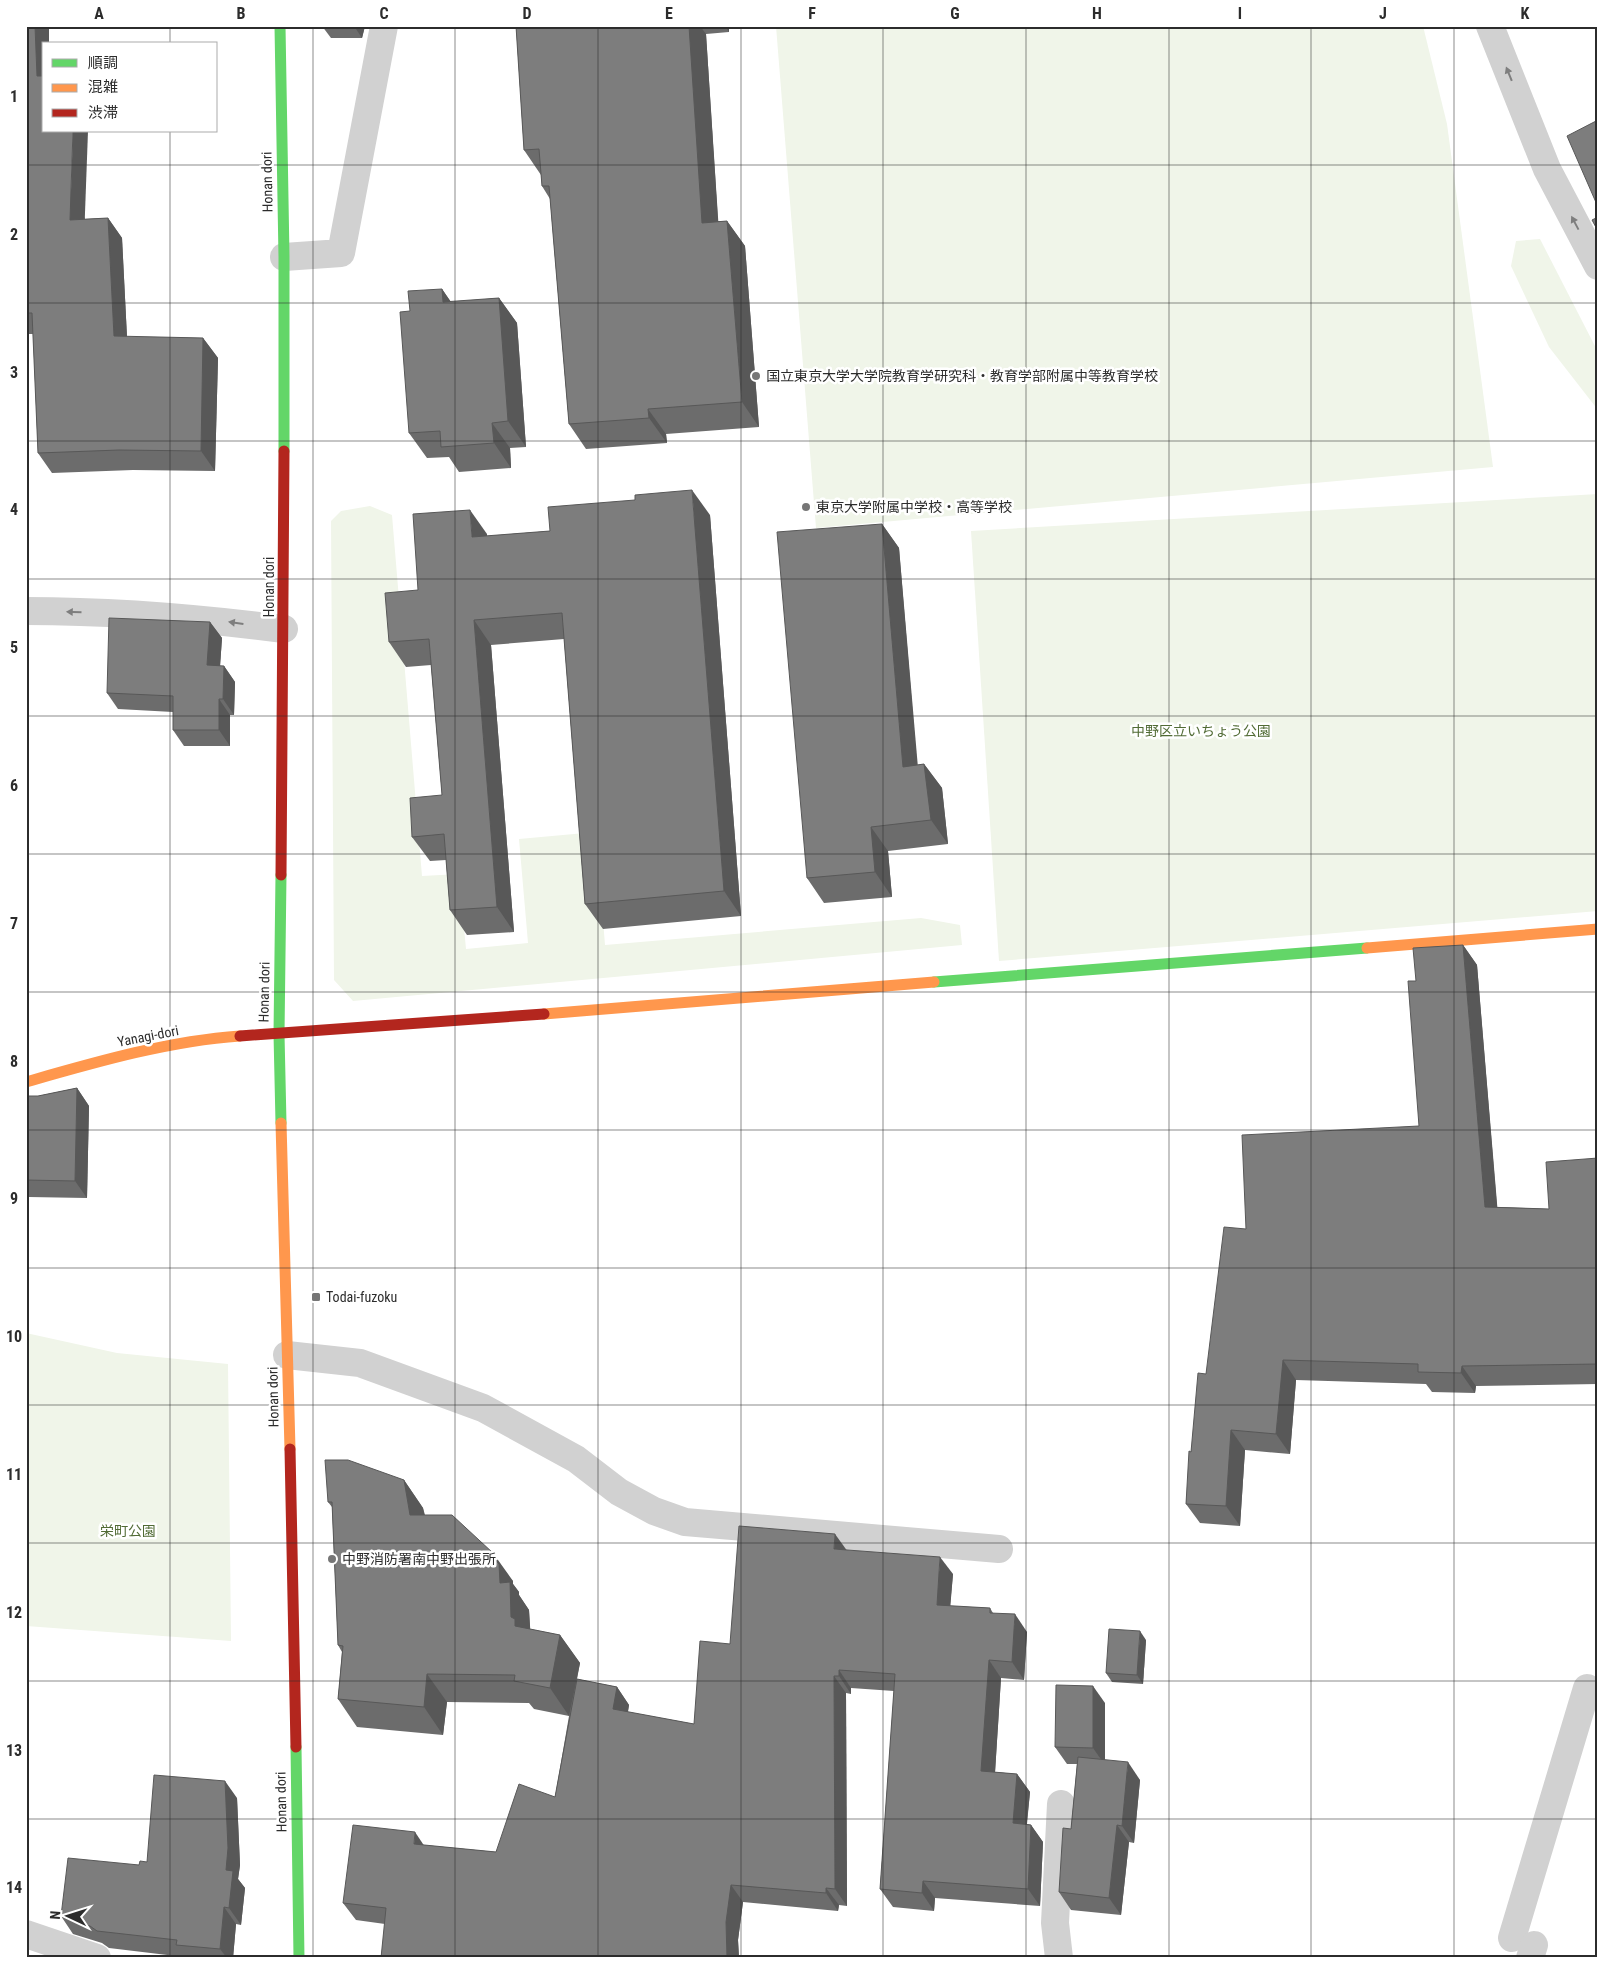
<svg xmlns="http://www.w3.org/2000/svg" width="1624" height="1984" viewBox="0 0 1624 1984" font-family="'Roboto Condensed','Noto Sans JP',sans-serif">
<style>
.green{fill:#f0f5e9}
.lines{fill:none;stroke-linecap:round;stroke-linejoin:round}
.street{stroke:#d1d1d1;stroke-width:28}
.fast{stroke:#63d668;stroke-width:11}
.slow{stroke:#ff974d;stroke-width:11}
.jam{stroke:#b3261e;stroke-width:11}
.wall{fill:#6c6c6c}
.shaded-wall{fill:#585858}
.building{fill:#7d7d7d;stroke:#585858}
.oneway{fill:#7e7e7e}
.grid{fill:none;stroke:#2c2c2c;stroke-width:1;stroke-opacity:0.55}
.poi-dot{fill:#767676;stroke:#fff;stroke-width:2}
.labels{text-anchor:middle;stroke-width:5;stroke-linejoin:round;paint-order:stroke}
.street-label{font-size:14px;fill:#2c2c2c;stroke:#fff}
.poi-label{font-size:14px;fill:#2c2c2c;stroke:#fff;text-anchor:start}
.park-label{font-size:14px;fill:#516b35;stroke:#fff}
.neatline{fill:none;stroke:#2c2c2c;stroke-width:2}
.grid-label{font-size:16px;text-anchor:middle;font-weight:bold;fill:#2c2c2c}
</style>
<rect width="100%" height="100%" fill="#fff"/>
<g class="green">
<polygon points="776,26 1423,26 1447,124 1493,467 816,528"/>
<polygon points="1540,239 1598,352 1598,410 1549,347 1511,266 1516,241"/>
<polygon points="1598,494 1598,911 999,961 971,531"/>
<polygon points="370,506 392,515 422,876 459,874 466,949 528,943 519,839 596,832 605,945 921,918 960,925 962,945 353,1001 334,980 331,521 341,511"/>
<polygon points="26,1333 117,1353 228,1364 231,1641 26,1626"/>
</g>
<g class="lines">
<g class="street">
<polyline points="1490,26 1547,169 1598,266"/>
<polyline points="284,257 341,253 384,26"/>
<path d="M 26,611 C 113,611 198,618 284,629"/>
<polyline points="287,1355 360,1363 483,1408 576,1459 619,1492 654,1511 685,1522 999,1549"/>
<polyline points="26,1934 97,1958"/>
<polyline points="1512,1938 1587,1688"/>
<polyline points="1059,1958 1055,1923 1061,1804"/>
<polyline points="1530,1958 1534,1945"/>
</g>
<g class="fast">
<polyline points="280,26 284,257 284,451"/>
<polyline points="281,875 279,1034 281,1123"/>
<polyline points="934,982 1367,948"/>
<polyline points="296,1747 299,1958"/>
</g>
<g class="slow">
<polyline points="1367,948 1598,929"/>
<polyline points="544,1014 934,982"/>
<path d="M 26,1082 C 96,1062 168,1041 240,1036"/>
<polyline points="281,1123 290,1449"/>
</g>
<g class="jam">
<polyline points="281,875 284,451"/>
<polyline points="240,1036 544,1014"/>
<polyline points="290,1449 296,1747"/>
</g>
</g>
<g class="wall">
<polygon points="26,26 49,26 49,44 44,44 44,131 85,219 108,218 122,238 127,337 203,338 218,358 215,471 133,470 52,473 38,453 33,334 26,334"/>
<polygon points="322,26 365,26 362,38 331,38"/>
<polygon points="516,26 729,26 729,32 706,34 718,221 727,221 745,246 759,427 666,434 667,443 586,449 569,424 550,199 542,186 541,175 524,150"/>
<polygon points="442,289 451,302 499,298 517,323 526,447 510,448 511,468 459,472 449,457 427,458 409,433 410,311"/>
<polygon points="710,515 741,916 603,929 585,904 564,639 491,645 514,932 467,935 450,910 446,860 430,861 412,837 442,795 431,665 406,667 389,642 418,590 487,534 487,536 550,531"/>
<polygon points="882,524 899,548 917,765 924,764 942,788 948,844 888,851 892,897 824,903 807,878"/>
<polygon points="210,622 222,638 220,666 224,666 235,682 234,715 230,715 230,746 184,746 173,730 173,712 118,709 107,693"/>
<polygon points="1463,945 1477,965 1497,1207 1549,1209 1598,1158 1598,1384 1476,1386 1475,1393 1432,1392 1426,1384 1296,1380 1290,1454 1245,1450 1240,1526 1200,1523 1186,1504 1191,1452 1206,1374 1246,1229 1419,1126 1416,981"/>
<polygon points="77,1088 89,1106 87,1198 29,1197 29,1204 26,1204 26,1096 38,1096"/>
<polygon points="404,1480 423,1508 425,1515 513,1581 513,1584 519,1592 519,1595 529,1610 530,1629 560,1635 580,1663 577,1679 617,1687 629,1705 628,1712 694,1724 730,1644 846,1550 953,1574 950,1606 990,1608 993,1613 1027,1632 1024,1680 1001,1678 995,1772 1017,1774 1030,1792 1027,1824 1031,1825 1043,1842 1040,1906 935,1898 934,1911 893,1907 880,1889 894,1691 851,1688 851,1694 846,1693 847,1906 839,1905 838,1911 743,1902 738,1940 739,1958 381,1958 385,1924 356,1920 343,1903 424,1845 496,1852 555,1797 569,1716 534,1709 529,1703 447,1702 443,1735 357,1727 338,1699 342,1652 338,1645 332,1507 328,1502"/>
<polygon points="1146,1640 1143,1684 1112,1682 1106,1673"/>
<polygon points="1105,1703 1105,1760 1140,1780 1134,1843 1129,1842 1121,1915 1071,1910 1059,1892 1071,1829 1077,1764 1067,1764 1055,1747"/>
<polygon points="237,1798 240,1865 238,1879 245,1888 241,1925 236,1924 233,1958 185,1958 184,1957 109,1948 102,1943 73,1934 61,1916 139,1865 147,1862"/>
</g>
<g class="shaded-wall">
<polygon points="35,26 49,26 49,44 44,44 44,85 37,76"/>
<polygon points="354,26 365,26 362,38"/>
<polygon points="689,26 700,26 706,34 720,248 702,223"/>
<polygon points="725,26 729,26 729,32"/>
<polygon points="73,131 88,131 84,240 70,220"/>
<polygon points="108,218 122,238 128,357 114,336"/>
<polygon points="727,221 745,246 759,427 742,402"/>
<polygon points="442,289 459,314 443,302"/>
<polygon points="499,298 517,323 526,447 508,421"/>
<polygon points="203,338 218,358 215,471 201,451"/>
<polygon points="648,409 666,434 667,443 649,418"/>
<polygon points="492,423 510,448 511,468 494,443"/>
<polygon points="692,490 710,515 741,916 724,891"/>
<polygon points="470,510 487,534 489,562 472,537"/>
<polygon points="882,524 899,548 920,791 903,767"/>
<polygon points="474,620 491,645 514,932 497,907"/>
<polygon points="210,622 222,638 219,681 207,665"/>
<polygon points="224,666 235,682 234,715 223,699"/>
<polygon points="219,699 230,715 230,746 219,730"/>
<polygon points="924,764 942,788 948,844 931,820"/>
<polygon points="871,827 888,851 892,897 875,872"/>
<polygon points="1463,945 1477,965 1499,1227 1485,1207"/>
<polygon points="77,1088 89,1106 87,1198 75,1181"/>
<polygon points="26,1193 29,1197 29,1204 26,1200"/>
<polygon points="1283,1360 1296,1380 1290,1454 1276,1434"/>
<polygon points="1462,1366 1476,1386 1475,1393 1461,1373"/>
<polygon points="1231,1430 1245,1450 1240,1526 1226,1506"/>
<polygon points="404,1480 423,1508 430,1543 410,1515"/>
<polygon points="835,1534 848,1552 834,1549"/>
<polygon points="493,1553 513,1581 513,1584 519,1592 519,1595 529,1610 531,1641 515,1626 511,1617 500,1583"/>
<polygon points="940,1557 953,1574 949,1622 937,1605"/>
<polygon points="1015,1614 1027,1632 1024,1680 1012,1662"/>
<polygon points="1140,1631 1146,1640 1143,1684 1137,1675"/>
<polygon points="560,1635 580,1663 569,1716 550,1688"/>
<polygon points="989,1660 1001,1678 994,1789 981,1771"/>
<polygon points="839,1670 851,1688 851,1694 839,1676"/>
<polygon points="427,1674 447,1702 443,1735 424,1707"/>
<polygon points="834,1676 846,1693 847,1906 835,1889"/>
<polygon points="1093,1686 1105,1703 1105,1765 1093,1748"/>
<polygon points="617,1687 629,1705 625,1726 613,1709"/>
<polygon points="1128,1762 1140,1780 1134,1843 1122,1826"/>
<polygon points="1017,1774 1030,1792 1025,1840 1013,1823"/>
<polygon points="225,1781 237,1798 240,1865 238,1879 245,1888 241,1925 229,1908 226,1870"/>
<polygon points="1031,1825 1043,1842 1040,1906 1028,1889"/>
<polygon points="1117,1825 1129,1842 1121,1915 1109,1898"/>
<polygon points="415,1832 427,1850 414,1844"/>
<polygon points="923,1881 935,1898 934,1911 922,1893"/>
<polygon points="731,1885 743,1902 738,1940 739,1958 727,1958 726,1922"/>
<polygon points="826,1888 839,1905 838,1911 826,1893"/>
<polygon points="224,1907 236,1924 233,1958 227,1958 220,1949"/>
</g>
<g class="building">
<polygon points="26,26 35,26 37,76 44,76 44,131 73,131 70,220 108,218 114,336 203,338 201,451 119,450 38,453 32,313 26,313"/>
<polygon points="516,26 689,26 702,223 727,221 742,402 648,409 649,418 569,424 549,186 542,186 539,149 524,150"/>
<polygon points="1598,120 1598,207 1567,136"/>
<polygon points="1598,217 1598,231 1592,220"/>
<polygon points="442,289 443,302 499,298 508,421 492,423 494,443 441,447 440,431 409,433 400,312 410,311 408,291"/>
<polygon points="692,490 724,891 585,904 562,613 474,620 497,907 450,910 444,834 412,837 410,798 442,795 429,639 389,642 385,593 418,590 413,514 470,510 472,537 550,531 548,507 635,500 635,495"/>
<polygon points="882,524 903,767 924,764 931,820 871,827 875,872 807,878 777,532"/>
<polygon points="109,618 210,622 207,665 224,666 223,699 219,699 219,730 173,730 173,696 107,693"/>
<polygon points="1463,945 1485,1207 1549,1209 1546,1162 1598,1158 1598,1364 1462,1366 1461,1373 1418,1372 1418,1364 1283,1360 1276,1434 1231,1430 1226,1506 1186,1504 1189,1451 1191,1452 1198,1373 1206,1374 1224,1227 1246,1229 1242,1135 1419,1126 1408,981 1416,981 1413,948"/>
<polygon points="77,1088 75,1181 26,1180 26,1096 38,1096"/>
<polygon points="325,1460 348,1460 404,1480 410,1515 452,1515 493,1553 494,1558 499,1564 500,1583 510,1582 511,1617 515,1619 515,1626 560,1635 550,1688 514,1681 515,1675 427,1674 424,1707 338,1699 343,1646 338,1645 332,1502 328,1502"/>
<polygon points="739,1526 835,1534 834,1549 940,1557 937,1605 990,1608 990,1613 1015,1614 1012,1662 989,1660 981,1771 1017,1774 1013,1823 1031,1825 1028,1889 923,1881 922,1893 880,1889 895,1674 839,1670 839,1676 834,1676 835,1889 826,1888 826,1893 731,1885 726,1922 727,1958 547,1958 539,1956 539,1958 381,1958 386,1908 343,1903 353,1825 415,1832 414,1844 496,1852 519,1784 555,1797 577,1679 617,1687 613,1709 694,1724 700,1641 730,1644"/>
<polygon points="1109,1629 1140,1631 1137,1675 1106,1673"/>
<polygon points="1056,1685 1093,1686 1093,1748 1055,1747"/>
<polygon points="1078,1757 1128,1762 1122,1826 1117,1825 1109,1898 1059,1892 1063,1828 1071,1829"/>
<polygon points="154,1775 225,1781 228,1848 226,1870 233,1871 229,1908 224,1907 220,1949 176,1945 177,1940 97,1931 90,1926 61,1916 68,1858 139,1865 140,1861 147,1862"/>
</g>
<defs><path id="oneway-solid" d="M-6-.8H1V-3.2L6.5 0L1 3.2V.8H-6Z" transform="scale(1.25)"/></defs>
<g class="oneway">
<use href="#oneway-solid" transform="translate(1509 74) rotate(-112)"/>
<use href="#oneway-solid" transform="translate(1575 223) rotate(-118)"/>
<use href="#oneway-solid" transform="translate(74 612) rotate(-178)"/>
<use href="#oneway-solid" transform="translate(236 623) rotate(-172)"/>
</g>
<path class="grid" d="M 170,26 L 170,44M 313,26 L 313,1958M 455,26 L 455,1958M 598,26 L 598,1958M 741,26 L 741,1958M 883,26 L 883,1958M 1026,26 L 1026,1958M 1169,26 L 1169,1958M 1311,26 L 1311,1958M 1454,26 L 1454,1958M 170,131 L 170,1958M 26,165 L 1598,165M 26,303 L 1598,303M 26,441 L 1598,441M 26,579 L 1598,579M 26,716 L 1598,716M 26,854 L 1598,854M 26,992 L 1598,992M 26,1130 L 1598,1130M 26,1268 L 1598,1268M 26,1405 L 1598,1405M 26,1543 L 1598,1543M 26,1681 L 1598,1681M 26,1819 L 1598,1819"/>
<g class="poi-dot">
<circle cx="756" cy="376" r="5"/>
<circle cx="806" cy="507" r="5"/>
<rect x="311" y="1292" width="10" height="10" rx="2.5"/>
<circle cx="332" cy="1559" r="5"/>
</g>
<g class="labels">
<g class="street-label">
<text transform="translate(267 182) rotate(-91)" y="5">Honan dori</text>
<text transform="translate(269 587) rotate(-90)" y="5">Honan dori</text>
<text transform="translate(264 992) rotate(-89)" y="5">Honan dori</text>
<text transform="translate(148 1036) rotate(-11)" y="5">Yanagi-dori</text>
<text transform="translate(273 1397) rotate(-91)" y="5">Honan dori</text>
<text transform="translate(281 1802) rotate(-91)" y="5">Honan dori</text>
</g>
<g class="poi-label">
<text x="766" y="381">国立東京大学大学院教育学研究科・教育学部附属中等教育学校</text>
<text x="816" y="512">東京大学附属中学校・高等学校</text>
<text x="326" y="1302">Todai-fuzoku</text>
<text x="342" y="1564">中野消防署南中野出張所</text>
</g>
<g class="park-label">
<text x="1201" y="736">中野区立いちょう公園</text>
<text x="128" y="1536">栄町公園</text>
</g>
</g>
<rect width="1624" height="1984" fill="none" stroke="#ffffff" stroke-width="55"/>
<rect x="42" y="42" width="175" height="90" fill="#ffffff" stroke="#ababab"/>
<rect x="52" y="59" width="25" height="8" fill="#63d668" stroke="#ababab"/>
<text x="88" y="68" font-size="15" fill="#2c2c2c">順調</text>
<rect x="52" y="84" width="25" height="8" fill="#ff974d" stroke="#ababab"/>
<text x="88" y="92" font-size="15" fill="#2c2c2c">混雑</text>
<rect x="52" y="109" width="25" height="8" fill="#b3261e" stroke="#ababab"/>
<text x="88" y="118" font-size="15" fill="#2c2c2c">渋滞</text>
<g transform="translate(68 1916) rotate(274)" stroke="#ffffff" stroke-width="4" paint-order="stroke">
<path d="M0-4L9 19L0 12L-9 19Z" fill="#2c2c2c"/>
<text y="-8" font-size="14" font-weight="bold" text-anchor="middle" fill="#2c2c2c">N</text>
</g>
<rect x="28" y="28" width="1568" height="1928" class="neatline"/>
<g class="grid-label">
<text x="99" y="19">A</text>
<text x="241" y="19">B</text>
<text x="384" y="19">C</text>
<text x="527" y="19">D</text>
<text x="669" y="19">E</text>
<text x="812" y="19">F</text>
<text x="955" y="19">G</text>
<text x="1097" y="19">H</text>
<text x="1240" y="19">I</text>
<text x="1383" y="19">J</text>
<text x="1525" y="19">K</text>
<text x="14" y="102">1</text>
<text x="14" y="240">2</text>
<text x="14" y="378">3</text>
<text x="14" y="515">4</text>
<text x="14" y="653">5</text>
<text x="14" y="791">6</text>
<text x="14" y="929">7</text>
<text x="14" y="1067">8</text>
<text x="14" y="1204">9</text>
<text x="14" y="1342">10</text>
<text x="14" y="1480">11</text>
<text x="14" y="1618">12</text>
<text x="14" y="1756">13</text>
<text x="14" y="1893">14</text>
</g>
</svg>
